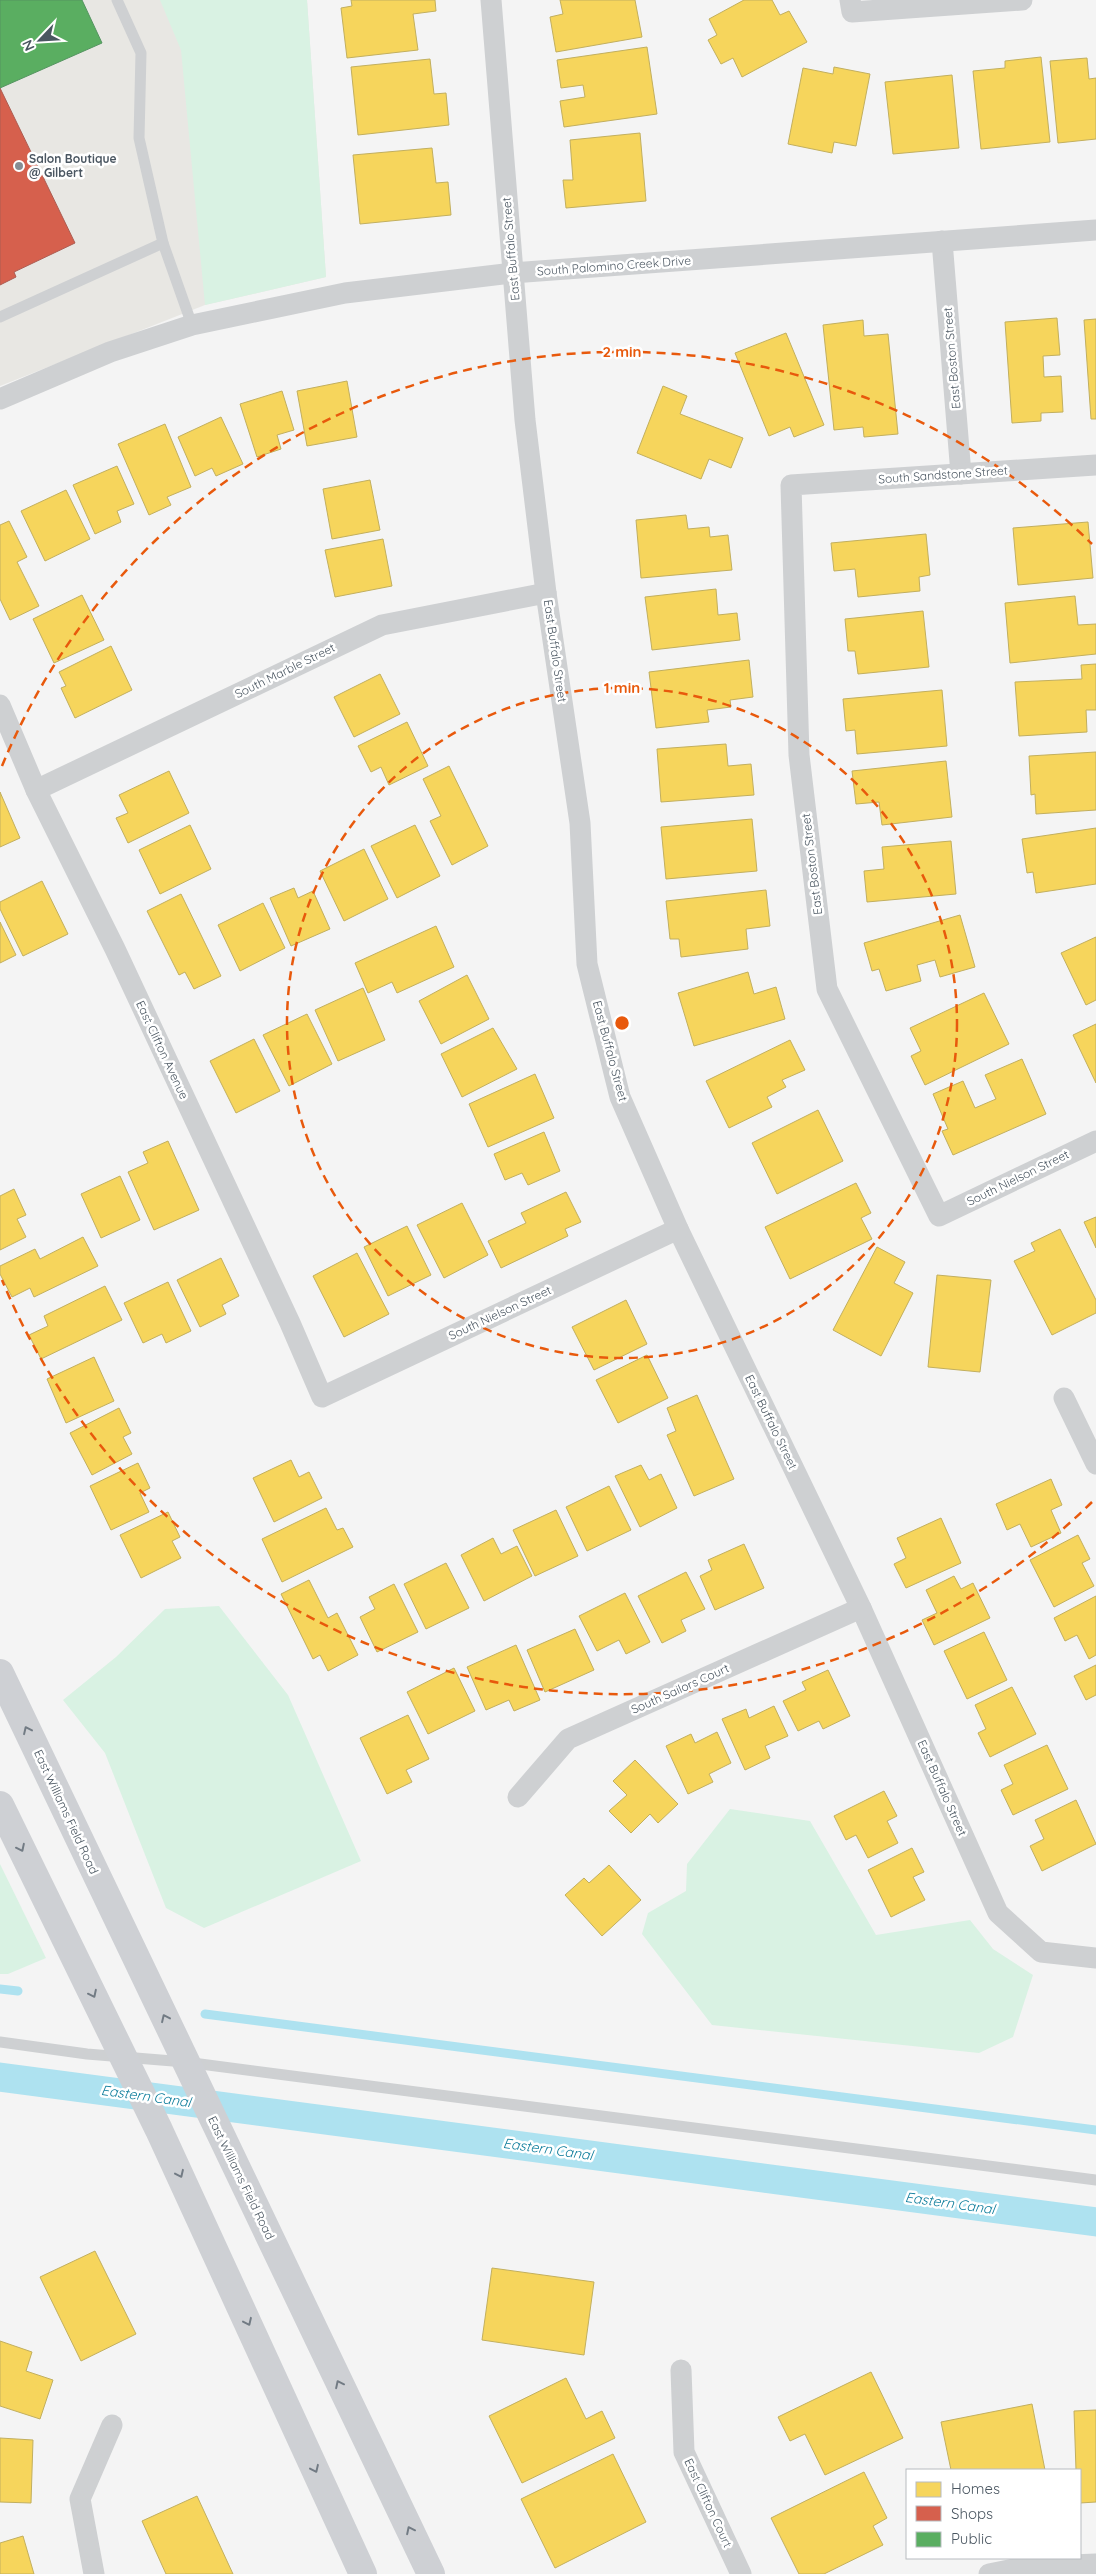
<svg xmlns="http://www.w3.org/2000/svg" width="1096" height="2574" viewBox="0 0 1096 2574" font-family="Quicksand,sans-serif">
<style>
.commercial{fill:#e8e7e3}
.green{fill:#d9f2e3}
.homes{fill:#f6d55c;stroke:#c2af5e}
.shops{fill:#d6604d;stroke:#ac5d53}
.public{fill:#5aae61;stroke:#559461}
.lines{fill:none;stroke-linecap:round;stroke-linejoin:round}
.stream{stroke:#aee2f0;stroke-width:9}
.canal{stroke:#aee2f0;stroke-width:29}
.lane{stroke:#ced0d2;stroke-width:11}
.street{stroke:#ced0d2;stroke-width:21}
.secondary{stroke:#ced0d4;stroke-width:28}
.oneway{stroke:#727b84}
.ring{fill:none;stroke:#e8590c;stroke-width:2.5;stroke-dasharray:9 6}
.poi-dot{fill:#868d94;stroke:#fff;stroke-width:2}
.labels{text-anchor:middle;stroke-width:5;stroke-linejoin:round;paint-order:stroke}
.poi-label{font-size:12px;font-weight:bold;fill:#4a5661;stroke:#fff;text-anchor:start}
.street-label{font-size:12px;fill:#4a5661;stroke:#fff}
.water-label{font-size:14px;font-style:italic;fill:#0c7c9b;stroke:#fff}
.centre{fill:#e8590c;stroke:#fff;stroke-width:2.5}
.ring-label{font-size:15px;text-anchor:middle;font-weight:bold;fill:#e8590c;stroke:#fff;stroke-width:5;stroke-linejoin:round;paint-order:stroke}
</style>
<rect width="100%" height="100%" fill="#f4f4f4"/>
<polygon class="commercial" points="0,0 307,0 326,277 205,305 0,386"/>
<g class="green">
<polygon points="160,0 307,0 326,277 205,305 181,50"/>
<polygon points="219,1606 288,1695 361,1861 204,1928 166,1908 105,1753 63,1700 116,1657 165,1609"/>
<polygon points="730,1809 810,1821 876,1935 970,1920 993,1949 1033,1975 1013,2037 979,2053 712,2025 642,1934 648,1913 686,1891 687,1864"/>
<polygon points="0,1864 46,1958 8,1974 0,1974"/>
</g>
<g class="homes">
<polygon points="351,0 435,0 436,11 413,14 418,50 347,58 341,8 352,6"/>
<polygon points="560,0 635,0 642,37 556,52 550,17 563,14"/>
<polygon points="744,0 772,0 780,15 789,11 807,42 742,77 733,58 721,64 708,40 717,35 709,19"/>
<polygon points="647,47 657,114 564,127 560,101 585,97 583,85 561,88 557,60"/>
<polygon points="1041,57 1050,142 981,149 973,71 1005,68 1005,61"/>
<polygon points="1087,58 1089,79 1096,78 1096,139 1058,143 1050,61"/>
<polygon points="430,59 434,94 446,93 449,125 358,135 351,67"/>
<polygon points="834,67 870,74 856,146 834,142 832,153 788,144 803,68 833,74"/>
<polygon points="952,75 959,148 893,154 885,82"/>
<polygon points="640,133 646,201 566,208 563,180 573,180 570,140"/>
<polygon points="432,148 436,183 448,182 451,215 360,224 353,155"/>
<polygon points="1057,318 1060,355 1043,356 1044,377 1061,376 1063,412 1041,413 1041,421 1012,423 1005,322"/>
<polygon points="1096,319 1096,419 1091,419 1084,320"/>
<polygon points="863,320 864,336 888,334 898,434 864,437 863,427 834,430 823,325"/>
<polygon points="786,333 824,425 794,437 790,427 769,436 735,353"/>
<polygon points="347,381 357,437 307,446 297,391"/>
<polygon points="663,386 687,396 680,414 743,438 731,468 709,459 701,479 637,453"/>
<polygon points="282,391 294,430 277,435 281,449 257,457 240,404"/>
<polygon points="221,417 243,464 216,476 212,468 195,476 178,437"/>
<polygon points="165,424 191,487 167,497 171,505 149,515 118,444"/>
<polygon points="117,466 134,504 117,511 121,522 95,534 73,485"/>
<polygon points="370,480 380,530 332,539 323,489"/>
<polygon points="66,490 90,539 45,561 21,511"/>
<polygon points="686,515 688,529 709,527 710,537 728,535 732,570 641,578 636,520"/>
<polygon points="9,521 27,557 17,562 39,606 10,620 0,599 0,525"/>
<polygon points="1088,522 1093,578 1018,585 1013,528"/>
<polygon points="926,534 930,575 919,577 920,591 858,597 855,569 834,571 831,543"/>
<polygon points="383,539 392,586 335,597 325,550"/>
<polygon points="716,589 718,615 737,613 740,640 652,650 645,597"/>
<polygon points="82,595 104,640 54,663 33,619"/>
<polygon points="1075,596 1078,625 1096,624 1096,654 1010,663 1005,603"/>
<polygon points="923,611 929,667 858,674 855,651 848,651 845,619"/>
<polygon points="111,646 132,690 75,718 61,688 66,686 59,672"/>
<polygon points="749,660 753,697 730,700 731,707 707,710 709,722 656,728 649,672"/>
<polygon points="1096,664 1096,710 1086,710 1087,732 1019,736 1015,682 1082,679 1081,665"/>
<polygon points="380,674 400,714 354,737 334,697"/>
<polygon points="942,690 947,746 857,754 855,730 846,731 843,699"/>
<polygon points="407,722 428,766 389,785 381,767 371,772 358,746"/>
<polygon points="726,744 728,766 751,764 754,795 661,802 657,749"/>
<polygon points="1096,752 1096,810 1036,814 1035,794 1031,795 1029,756"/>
<polygon points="946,761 952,817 882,825 879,802 856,804 852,771"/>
<polygon points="449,766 488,846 452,865 430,821 441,816 423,779"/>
<polygon points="169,771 189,813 128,843 116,818 128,813 119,795"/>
<polygon points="0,792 20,838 0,847"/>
<polygon points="752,819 757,871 666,879 661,827"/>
<polygon points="190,825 211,869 160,894 139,850"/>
<polygon points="415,825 440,876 397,898 371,846"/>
<polygon points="1096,828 1096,884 1036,893 1033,872 1027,873 1022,839"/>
<polygon points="951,841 956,894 867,902 864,871 884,869 882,847"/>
<polygon points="364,849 388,899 344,921 320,871"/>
<polygon points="42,881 68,934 23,956 0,909 0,902"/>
<polygon points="294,888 298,898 313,891 330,929 291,946 270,898"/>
<polygon points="766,890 770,926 746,929 748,949 681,957 679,939 670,939 666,901"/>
<polygon points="181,894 221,976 194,989 185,972 179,975 147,911"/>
<polygon points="263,903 285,948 240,971 218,925"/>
<polygon points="960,915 975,967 940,977 935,960 917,965 921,981 886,991 879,969 872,971 864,943"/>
<polygon points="0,922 16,955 0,963"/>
<polygon points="436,926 454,967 397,993 392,982 368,993 355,963"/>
<polygon points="1096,937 1096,1000 1086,1005 1061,953"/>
<polygon points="748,972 754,994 776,987 785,1019 694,1046 678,993"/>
<polygon points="467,975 489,1019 441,1044 419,1001"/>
<polygon points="363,988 385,1040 338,1061 315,1010"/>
<polygon points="984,993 1009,1044 925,1085 911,1056 921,1051 910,1028"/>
<polygon points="307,1014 332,1064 289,1086 263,1035"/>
<polygon points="1096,1024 1096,1083 1073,1035"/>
<polygon points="493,1028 517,1069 462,1097 441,1054"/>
<polygon points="254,1039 280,1091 236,1113 210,1061"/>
<polygon points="790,1040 805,1070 782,1080 786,1087 767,1097 772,1107 729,1128 706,1081"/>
<polygon points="1022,1059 1046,1114 953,1155 942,1131 948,1129 933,1094 963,1081 975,1108 996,1099 985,1075"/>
<polygon points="535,1074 554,1118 488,1147 469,1104"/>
<polygon points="818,1110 843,1161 777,1194 752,1143"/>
<polygon points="544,1132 560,1171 528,1185 522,1173 505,1180 494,1154"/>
<polygon points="168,1141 199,1210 154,1230 128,1172 148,1163 143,1152"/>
<polygon points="120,1176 140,1220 101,1238 81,1194"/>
<polygon points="856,1183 871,1213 861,1218 872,1239 790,1279 765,1227"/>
<polygon points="14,1189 26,1215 17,1219 26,1237 0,1250 0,1196"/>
<polygon points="566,1192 581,1222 565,1229 568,1236 501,1268 488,1241 526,1223 521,1213"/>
<polygon points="462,1203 488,1255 444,1278 417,1225"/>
<polygon points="1096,1217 1096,1248 1084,1222"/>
<polygon points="407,1226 431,1275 388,1296 364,1247"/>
<polygon points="1060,1229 1096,1300 1096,1313 1052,1335 1014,1261 1035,1251 1031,1243"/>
<polygon points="83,1237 98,1266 34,1297 30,1288 12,1297 0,1274 0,1266 35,1249 40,1259"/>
<polygon points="877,1247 905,1262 894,1283 913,1293 881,1356 833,1330"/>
<polygon points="357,1253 389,1314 344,1337 313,1276"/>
<polygon points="221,1258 239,1296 222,1305 226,1314 200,1327 177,1280"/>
<polygon points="937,1275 991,1280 980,1372 928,1367"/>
<polygon points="168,1282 191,1331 166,1343 162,1334 143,1343 124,1303"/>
<polygon points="105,1286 122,1320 41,1359 29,1335 48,1326 44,1316"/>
<polygon points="626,1300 647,1344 594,1370 572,1327"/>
<polygon points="647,1355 668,1398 618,1423 596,1380"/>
<polygon points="94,1357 114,1401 66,1423 47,1379"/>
<polygon points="697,1395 734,1479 694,1496 667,1435 676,1431 667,1408"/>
<polygon points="119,1408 131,1433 123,1437 132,1454 92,1475 70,1433"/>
<polygon points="291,1460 299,1477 309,1472 322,1498 274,1522 253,1478"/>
<polygon points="138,1463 150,1488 140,1493 149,1512 111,1530 90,1486"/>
<polygon points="641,1465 649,1480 661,1474 677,1508 640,1527 615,1476"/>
<polygon points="1051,1479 1062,1505 1051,1510 1061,1533 1031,1547 1020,1524 1007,1530 996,1504"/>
<polygon points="609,1486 631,1530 587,1551 566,1507"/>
<polygon points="326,1508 337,1530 343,1528 353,1547 282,1582 262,1539"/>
<polygon points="556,1510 578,1556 535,1576 513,1530"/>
<polygon points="168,1512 180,1537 172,1541 181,1558 141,1578 120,1535"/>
<polygon points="941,1518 961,1563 906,1588 894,1564 906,1558 897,1538"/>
<polygon points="1078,1535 1090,1559 1082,1563 1094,1586 1054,1607 1030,1560"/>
<polygon points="493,1538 501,1554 517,1546 532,1576 484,1601 461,1555"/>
<polygon points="744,1544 764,1588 715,1610 700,1576 712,1570 708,1560"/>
<polygon points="446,1563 469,1608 426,1629 404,1584"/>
<polygon points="686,1572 705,1609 681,1620 686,1631 662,1643 638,1596"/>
<polygon points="954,1576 961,1589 973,1583 990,1618 934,1645 922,1620 937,1613 926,1590"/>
<polygon points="309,1580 328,1618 337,1613 358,1655 328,1671 320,1655 313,1659 281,1594"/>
<polygon points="394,1584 418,1632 377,1652 360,1617 375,1609 369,1597"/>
<polygon points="625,1593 650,1642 626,1654 619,1640 597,1651 579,1616"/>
<polygon points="1096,1596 1096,1655 1089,1659 1077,1635 1065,1641 1054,1618"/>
<polygon points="575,1629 594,1670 545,1692 527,1650"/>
<polygon points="984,1632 1007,1680 967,1699 944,1651"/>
<polygon points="516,1645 540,1700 514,1711 509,1700 486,1710 467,1667"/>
<polygon points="1096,1665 1096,1695 1086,1700 1074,1676"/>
<polygon points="454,1668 475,1711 428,1734 407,1692"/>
<polygon points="828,1670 850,1716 823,1729 819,1721 798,1731 783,1701 806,1690 802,1682"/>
<polygon points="1012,1687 1036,1734 990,1757 978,1733 986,1729 975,1705"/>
<polygon points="774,1706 788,1736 765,1746 770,1758 745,1770 722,1719 746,1709 749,1718"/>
<polygon points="408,1715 429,1759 406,1770 412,1782 387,1794 360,1738"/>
<polygon points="717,1732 731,1763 709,1774 713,1782 688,1794 666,1746 691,1734 695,1743"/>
<polygon points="1047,1745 1068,1789 1013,1815 1001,1790 1013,1784 1004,1765"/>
<polygon points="635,1760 678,1804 658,1823 650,1814 631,1833 609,1811 627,1795 613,1781"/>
<polygon points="884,1791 897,1816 887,1821 898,1843 868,1858 856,1835 846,1840 834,1816"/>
<polygon points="1076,1800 1096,1844 1042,1871 1030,1846 1044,1839 1035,1820"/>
<polygon points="912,1848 924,1872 913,1877 925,1900 891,1917 868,1870"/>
<polygon points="609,1865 641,1900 602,1936 565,1895 584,1878 589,1883"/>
<polygon points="95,2251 136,2334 81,2361 40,2277"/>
<polygon points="492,2268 594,2282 584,2355 482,2340"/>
<polygon points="0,2341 32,2352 26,2371 53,2380 40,2419 0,2406"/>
<polygon points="871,2372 903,2438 825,2475 805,2434 790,2441 778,2417"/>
<polygon points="566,2378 586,2419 602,2411 615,2438 522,2483 489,2416"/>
<polygon points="1032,2404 1045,2470 951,2470 941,2422"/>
<polygon points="1096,2410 1096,2502 1080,2503 1080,2470 1076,2470 1074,2411"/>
<polygon points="0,2438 33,2440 31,2503 0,2502"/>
<polygon points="613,2454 646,2522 555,2568 521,2499"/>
<polygon points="864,2472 887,2518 873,2526 883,2545 824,2574 799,2574 771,2518"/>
<polygon points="197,2496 233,2574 166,2574 142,2521"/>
<polygon points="23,2536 34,2574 0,2574 0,2543"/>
</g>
<polygon class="shops" points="0,88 75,243 14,272 16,277 0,285"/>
<polygon class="public" points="0,0 82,0 102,43 0,88"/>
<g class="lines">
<g class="stream">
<polyline points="0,1989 18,1991"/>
<polyline points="205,2014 1096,2130"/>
</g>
<polyline class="canal" points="0,2077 1096,2222"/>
<g class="lane">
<polyline points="117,0 141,53 139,138 163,243 192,325"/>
<polyline points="0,317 163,243"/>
<polyline points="0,2042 87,2054 185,2062 1096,2180"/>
</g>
<g class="street">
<polyline points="491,0 525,420 546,593 580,823 587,964 620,1097 678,1229 861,1608 998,1913 1041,1952 1096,1958"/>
<polyline points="850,0 852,12 1022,0"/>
<polyline points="942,241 961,474"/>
<polyline points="0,399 110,352 192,325 345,293 512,273 1096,230"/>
<polyline points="1096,465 791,485 799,755 827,989 939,1216 1096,1141"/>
<polyline points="0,705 36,790 115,949 290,1323 322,1397 678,1229"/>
<polyline points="36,790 382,625 546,593"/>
<polyline points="1064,1398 1096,1464"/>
<polyline points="518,1797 568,1739 861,1608"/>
<polyline points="681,2370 684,2452 741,2574"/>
<polyline points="94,2574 80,2499 112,2425"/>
<polyline points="989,2574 1024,2567 1096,2564"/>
</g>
<g class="secondary">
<polyline points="0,1673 431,2574"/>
<polyline points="0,1805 159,2130 363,2574"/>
</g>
</g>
<defs><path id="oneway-chevron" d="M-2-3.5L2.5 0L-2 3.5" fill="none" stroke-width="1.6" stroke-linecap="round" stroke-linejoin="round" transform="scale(1.25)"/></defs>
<g class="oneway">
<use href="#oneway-chevron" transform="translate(27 1730) rotate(-115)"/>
<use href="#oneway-chevron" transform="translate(21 1848) rotate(64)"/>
<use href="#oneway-chevron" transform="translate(93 1994) rotate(64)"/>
<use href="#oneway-chevron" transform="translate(165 2018) rotate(-115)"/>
<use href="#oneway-chevron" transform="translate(180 2174) rotate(65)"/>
<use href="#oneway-chevron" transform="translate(248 2322) rotate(65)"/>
<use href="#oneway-chevron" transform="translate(339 2384) rotate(-116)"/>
<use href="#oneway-chevron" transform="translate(315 2469) rotate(65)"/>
<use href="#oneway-chevron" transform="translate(410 2530) rotate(-116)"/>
</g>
<g class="ring">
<circle cx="622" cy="1023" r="335"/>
<path d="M1092 1502A671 671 0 0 1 2 1280M2 766A671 671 0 0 1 1092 544"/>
</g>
<circle class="poi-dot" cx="19" cy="166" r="5"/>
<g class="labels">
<g class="poi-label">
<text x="29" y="163">Salon Boutique<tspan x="29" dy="14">@ Gilbert</tspan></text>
</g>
<g class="street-label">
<text transform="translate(511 249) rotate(-95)" y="4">East Buffalo Street</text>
<text transform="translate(614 266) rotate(-4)" y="4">South Palomino Creek Drive</text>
<text transform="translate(952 358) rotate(-95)" y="4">East Boston Street</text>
<text transform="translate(943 475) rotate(-4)" y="4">South Sandstone Street</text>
<text transform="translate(555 651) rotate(82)" y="4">East Buffalo Street</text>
<text transform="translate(285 671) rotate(-26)" y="4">South Marble Street</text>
<text transform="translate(812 864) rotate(-97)" y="4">East Boston Street</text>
<text transform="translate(162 1050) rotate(65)" y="4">East Clifton Avenue</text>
<text transform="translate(610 1051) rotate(75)" y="4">East Buffalo Street</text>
<text transform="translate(1018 1178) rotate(-26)" y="4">South Nielson Street</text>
<text transform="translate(500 1313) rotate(-25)" y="4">South Nielson Street</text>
<text transform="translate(771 1422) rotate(64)" y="4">East Buffalo Street</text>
<text transform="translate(680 1689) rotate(-24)" y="4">South Sailors Court</text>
<text transform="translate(942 1788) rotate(66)" y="4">East Buffalo Street</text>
<text transform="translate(66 1812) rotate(65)" y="4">East Williams Field Road</text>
<text transform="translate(241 2178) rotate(64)" y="4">East Williams Field Road</text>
<text transform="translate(708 2503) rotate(65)" y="4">East Clifton Court</text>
</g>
<g class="water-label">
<text transform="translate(146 2096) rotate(8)" y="5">Eastern Canal</text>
<text transform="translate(548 2149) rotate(8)" y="5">Eastern Canal</text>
<text transform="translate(950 2203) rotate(8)" y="5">Eastern Canal</text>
</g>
</g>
<circle cx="622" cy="1023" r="8" class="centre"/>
<g class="ring-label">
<text x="622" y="357">2 min</text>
<text x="622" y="693">1 min</text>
</g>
<rect x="906" y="2469" width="175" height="90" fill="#ffffff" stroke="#b7bbc0"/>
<rect x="916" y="2482" width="25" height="15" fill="#f6d55c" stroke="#b7bbc0"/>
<text x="951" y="2494" font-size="15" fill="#4a5661">Homes</text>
<rect x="916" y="2506" width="25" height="15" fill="#d6604d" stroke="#b7bbc0"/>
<text x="951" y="2519" font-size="15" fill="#4a5661">Shops</text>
<rect x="916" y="2532" width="25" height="15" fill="#5aae61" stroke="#b7bbc0"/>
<text x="951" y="2544" font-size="15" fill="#4a5661">Public</text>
<g transform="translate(40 40) rotate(245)" stroke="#ffffff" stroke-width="4" paint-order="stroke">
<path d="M0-4L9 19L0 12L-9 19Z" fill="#4a5661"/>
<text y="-8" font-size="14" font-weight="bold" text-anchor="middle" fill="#4a5661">N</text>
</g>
</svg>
